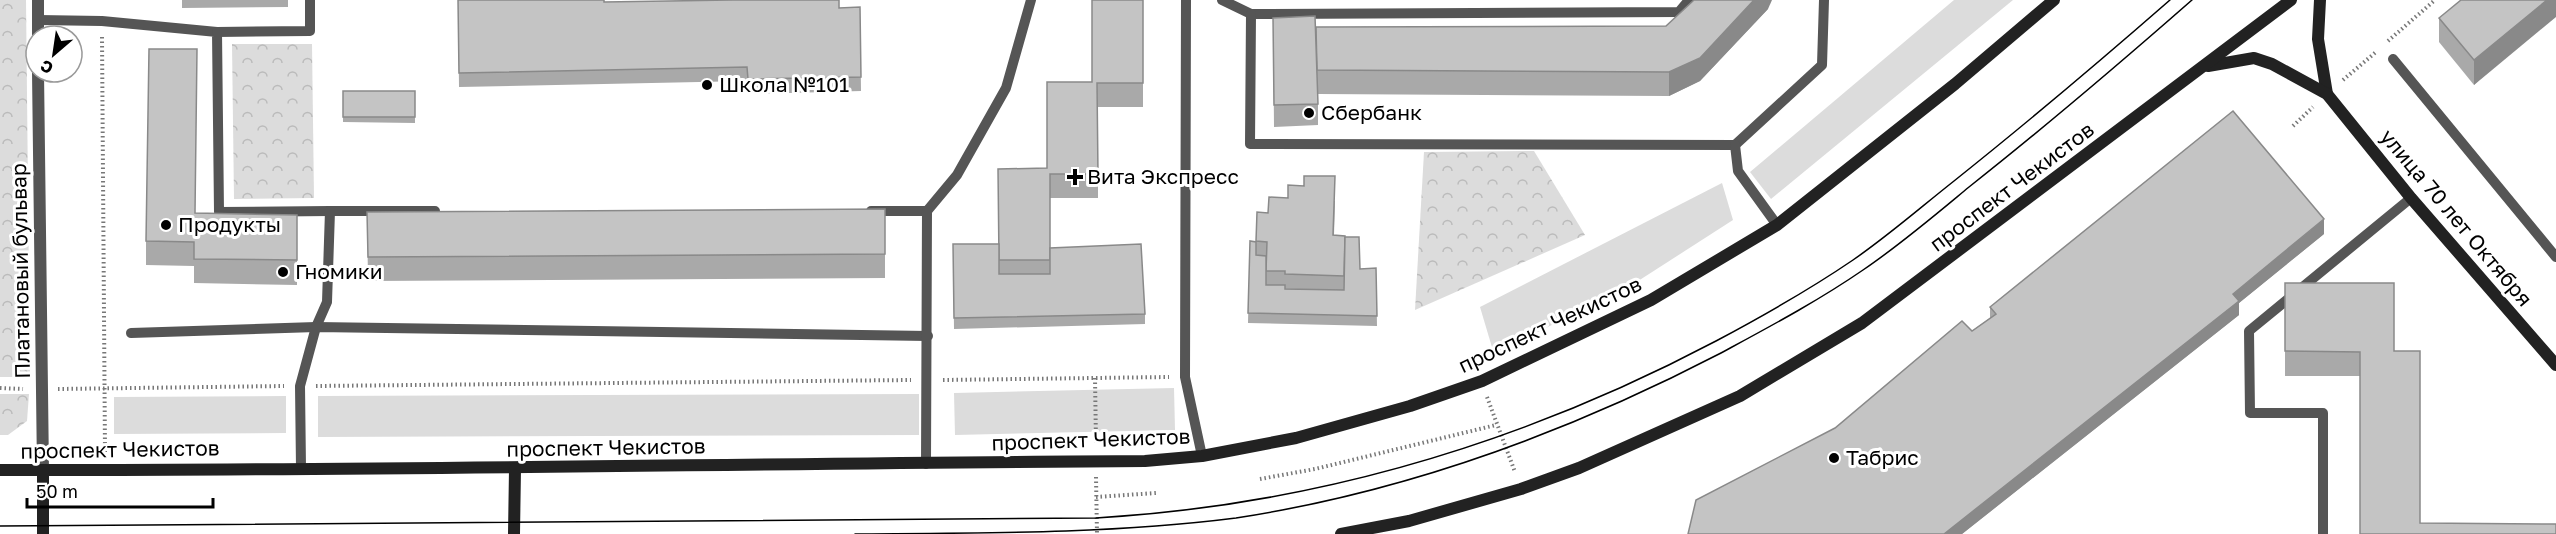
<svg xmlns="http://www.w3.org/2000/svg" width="2556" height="534" viewBox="0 0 2556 534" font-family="'Golos Text',sans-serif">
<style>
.green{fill:#dcdcdc}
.park{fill:url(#park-crowns)}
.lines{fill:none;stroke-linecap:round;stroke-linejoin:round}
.path{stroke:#777;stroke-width:4;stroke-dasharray:1.5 3;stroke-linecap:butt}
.service{stroke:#555;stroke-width:10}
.minor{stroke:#555;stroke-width:12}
.secondary{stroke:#222;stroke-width:12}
.tram{stroke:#000;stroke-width:1.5}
.wall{fill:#a9a9a9}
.shaded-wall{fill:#898989}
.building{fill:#c4c4c4;stroke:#898989;stroke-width:1.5}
.poi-dot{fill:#000;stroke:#fff;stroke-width:2}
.labels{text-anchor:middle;stroke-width:6;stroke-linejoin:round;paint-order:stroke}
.poi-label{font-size:21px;fill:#000;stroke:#fff;text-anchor:start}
.street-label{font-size:21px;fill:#000;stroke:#fff}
</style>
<defs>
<pattern id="park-crowns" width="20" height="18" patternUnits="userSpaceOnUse" patternTransform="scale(1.5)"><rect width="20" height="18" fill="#dcdcdc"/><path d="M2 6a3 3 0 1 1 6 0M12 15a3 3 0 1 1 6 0" fill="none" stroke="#bbb"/></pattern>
</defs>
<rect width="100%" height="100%" fill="#fff"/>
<g class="green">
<polygon points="1954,0 2013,0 1771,199 1750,172"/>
<polygon points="1722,183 1733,220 1635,283 1494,354 1480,307"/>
<polygon points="1174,388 1175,430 955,435 954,393"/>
<polygon points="919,394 919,435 318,437 318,396"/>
<polygon points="286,396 286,433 114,434 114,397"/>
</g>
<g class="park">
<polygon points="0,0 26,0 30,377 0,377"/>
<polygon points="232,44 312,44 314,198 234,199"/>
<polygon points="1534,151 1585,235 1415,310 1424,152"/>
<polygon points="0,394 29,394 27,421 8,435 0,435"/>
</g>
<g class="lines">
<g class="path">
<polyline points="102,37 105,452"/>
<polyline points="2388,41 2435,0"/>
<polyline points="2343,80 2376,52"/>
<polyline points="2293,126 2313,107"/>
<polyline points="1095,378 1096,443"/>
<polyline points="943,380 1169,377"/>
<polyline points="316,386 911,380"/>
<polyline points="0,388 23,389"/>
<polyline points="58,389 284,386"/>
<polyline points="1487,397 1515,472"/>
<polyline points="1096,477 1097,534"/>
<polyline points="1260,479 1315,469 1496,425"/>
<polyline points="1096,497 1156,493"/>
</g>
<g class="service">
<polyline points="1186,0 1185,377 1202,456"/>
<polyline points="1222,0 1251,14 1679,12 1689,0"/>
<polyline points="1251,14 1250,144 1735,145 1822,65 1824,0"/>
<polyline points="38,20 102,21 217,32 219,212 330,211"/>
<polyline points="217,32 310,31 310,0"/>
<polyline points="2393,59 2556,257"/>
<polyline points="1735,145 1738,171 1777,225"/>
<polyline points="871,211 927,211"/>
<polyline points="131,333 316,327 928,336"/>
<polyline points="926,464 927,211 957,175 1006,88 1031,0"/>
<polyline points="301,468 300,386 316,327 327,302 330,211 435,211"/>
<polyline points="2323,534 2323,413 2250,413 2249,331 2411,198"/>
</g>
<g class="minor">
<polyline points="38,0 38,36"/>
<polyline points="38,72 43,470"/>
</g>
<g class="secondary">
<polyline points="2320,0 2318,39 2327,94"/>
<polyline points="2208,66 2254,58 2272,64 2327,94 2411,198 2556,365"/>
<path d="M 0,470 C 382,471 763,463 1145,461 L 1202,456 L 1296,438 L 1410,406 L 1482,381 L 1651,300 L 1777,225 L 1955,84 L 2054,0"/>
<polyline points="43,470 43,534"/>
<polyline points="514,534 515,469"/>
<polyline points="1341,534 1409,521 1521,489 1579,468 1740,396 1862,323 2291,0"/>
</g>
<g class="tram">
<path d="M 0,526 L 1096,518 C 1317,505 1521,444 1716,341 C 1763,316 1809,290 1853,260 C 1888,236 1921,207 1954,181 C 2028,122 2099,62 2170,0"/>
<path d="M 855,534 C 982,533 1110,534 1236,518 C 1405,492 1569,432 1721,353 C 1769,327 1818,301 1863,270 C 1900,245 1934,216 1969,187 C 2045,127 2119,64 2192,0"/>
</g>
</g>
<g class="wall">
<polygon points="182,0 288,0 288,7 182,8"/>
<polygon points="458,0 839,8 860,7 861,91 748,94 747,81 459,87"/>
<polygon points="1143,0 1143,107 1098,107 1098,198 1050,198 1050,248 1145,314 1145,324 954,329 953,244 999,244 1047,168 1092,82"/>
<polygon points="2556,0 2474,85 2439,42 2439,18"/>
<polygon points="1768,9 1700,81 1669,96 1318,94 1318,125 1274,127 1273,18 1316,48 1666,26"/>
<polygon points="343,91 415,91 415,123 343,122"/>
<polygon points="1335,201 1334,235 1345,237 1360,269 1376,268 1377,326 1248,323 1250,241 1256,242 1257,212 1268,213"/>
<polygon points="885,209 885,278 368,281 367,212"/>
<polygon points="195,213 297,215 297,285 194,283 194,266 146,265 146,241"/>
<polygon points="2324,234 2239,303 2239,315 1962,534 1688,534 1835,428 1990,318 1990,307"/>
<polygon points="2285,283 2394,283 2360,534 2360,376 2285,376"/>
</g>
<g class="shaded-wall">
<polygon points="1754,0 1772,0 1768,9 1700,81 1669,96 1669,72"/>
<polygon points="2547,0 2556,0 2556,17 2474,85 2474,60"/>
<polygon points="2324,219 2324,234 2239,303 2239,315 1962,534 1944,534"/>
</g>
<g class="building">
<polygon points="458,0 604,0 604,2 732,0 839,0 839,8 860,7 861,77 748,79 747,67 459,73"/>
<polygon points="1092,0 1143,0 1143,83 1097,83 1098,174 1050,174 1050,260 999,260 998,169 1047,168 1047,82 1092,82"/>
<polygon points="1694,0 1754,0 1700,58 1669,72 1317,70 1316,27 1666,26"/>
<polygon points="2461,0 2547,0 2474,60 2439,18"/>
<polygon points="1315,16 1318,104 1274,105 1273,18"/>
<polygon points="149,49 197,49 195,213 297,215 297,260 194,259 194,242 146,241"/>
<rect x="343" y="91" width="72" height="26"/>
<polygon points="2233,111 2324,219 2233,294 2239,301 1944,534 1688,534 1696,500 1835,428 1962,321 1972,331 1996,314 1990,307"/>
<polygon points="1304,176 1335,176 1333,235 1345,236 1344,276 1285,274 1285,271 1266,271 1267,242 1256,241 1257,212 1268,213 1269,197 1288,198 1288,185 1304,186"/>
<polygon points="885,209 885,254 368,257 367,212"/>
<polygon points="1345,237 1359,237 1360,269 1376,268 1377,316 1248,313 1250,241 1256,242 1256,255 1266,256 1266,285 1285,285 1285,289 1344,290"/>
<polygon points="953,244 999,244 999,274 1050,274 1050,248 1141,244 1145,314 954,318"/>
<polygon points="2285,283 2394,283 2394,351 2420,351 2420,523 2556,524 2556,534 2360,534 2360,352 2285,351"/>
</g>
<g class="poi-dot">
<circle cx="707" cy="85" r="6"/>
<circle cx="1309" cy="113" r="6"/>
<path d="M1072 168h6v6h6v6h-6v6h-6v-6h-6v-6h6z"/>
<circle cx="166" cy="225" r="6"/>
<circle cx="283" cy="272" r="6"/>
<circle cx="1834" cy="458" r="6"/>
</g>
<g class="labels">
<g class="poi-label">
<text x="719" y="92">Школа №101</text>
<text x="1321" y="120">Сбербанк</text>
<text x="1087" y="184">Вита Экспресс</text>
<text x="178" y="232">Продукты</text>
<text x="295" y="279">Гномики</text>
<text x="1846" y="465">Табрис</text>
</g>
<g class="street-label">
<text transform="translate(2012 187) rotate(-37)" y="7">проспект Чекистов</text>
<text transform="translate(2456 218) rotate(50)" y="7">улица 70 лет Октября</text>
<text transform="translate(21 271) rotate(-91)" y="7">Платановый бульвар</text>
<text transform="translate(1550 325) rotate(-25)" y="7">проспект Чекистов</text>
<text transform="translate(1091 440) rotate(-2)" y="7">проспект Чекистов</text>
<text transform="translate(606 448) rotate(-1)" y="7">проспект Чекистов</text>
<text transform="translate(120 450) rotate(-1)" y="7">проспект Чекистов</text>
</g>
</g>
<g transform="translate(54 54) rotate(209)"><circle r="28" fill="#ffffff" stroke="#999999" stroke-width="1.5"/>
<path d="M0-4.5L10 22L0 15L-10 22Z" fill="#000000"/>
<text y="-9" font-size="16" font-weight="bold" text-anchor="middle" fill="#000000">С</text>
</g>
<path d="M27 498v9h186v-9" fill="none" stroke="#000000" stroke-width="3"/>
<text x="36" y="498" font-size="18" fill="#000000" stroke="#ffffff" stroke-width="4.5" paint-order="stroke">50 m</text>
</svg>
